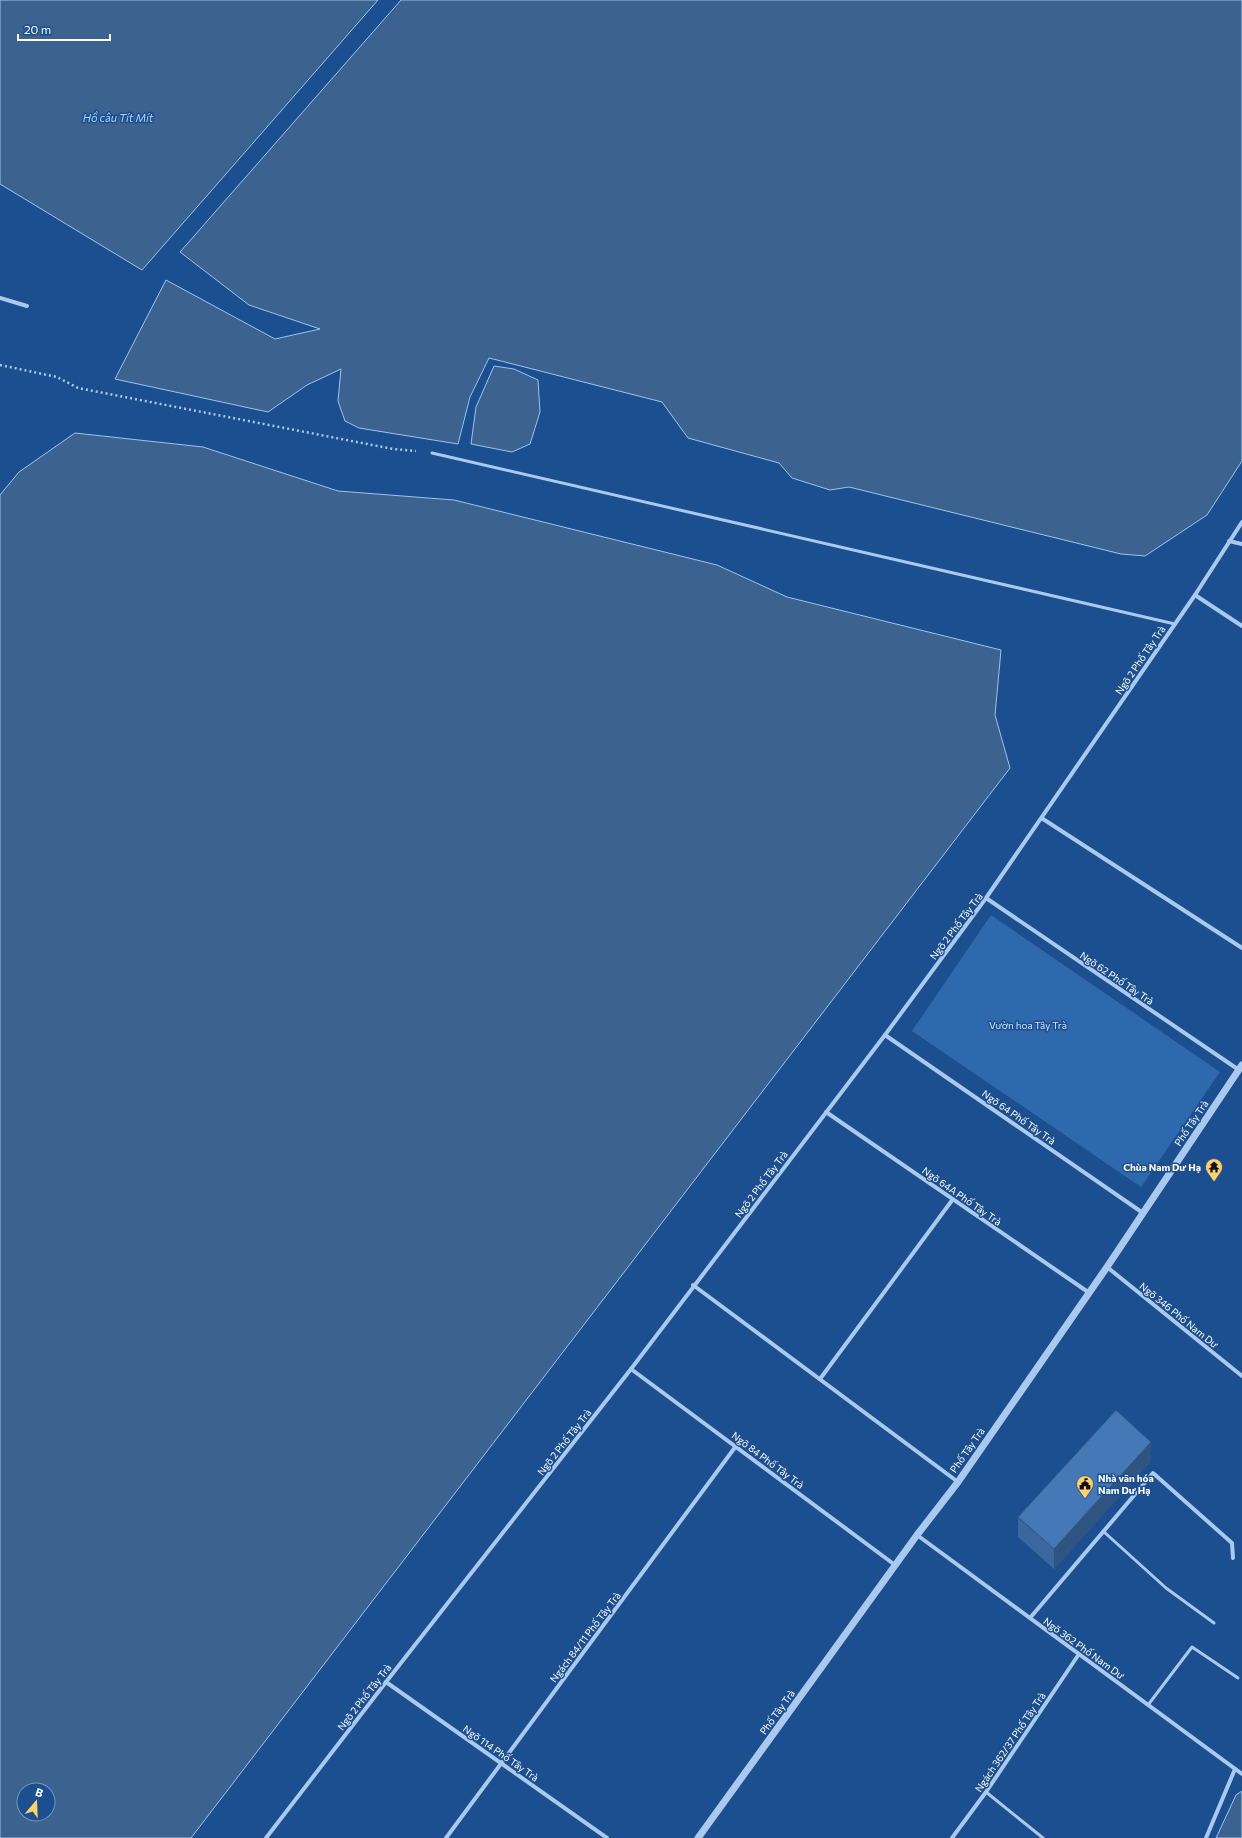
<svg xmlns="http://www.w3.org/2000/svg" width="1242" height="1838" viewBox="0 0 1242 1838" font-family="Commissioner,sans-serif">
<style>
.green{fill:#2e69ad}
.water{fill:#3c6290;stroke:#9cc4f0;fill-rule:evenodd}
.lines{fill:none;stroke-linecap:round;stroke-linejoin:round}
.path{stroke:#a9c9ee;stroke-width:2.5;stroke-dasharray:2 3;stroke-linecap:butt}
.service{stroke:#a9c9ee;stroke-width:3}
.minor{stroke:#a9c9ee;stroke-width:4}
.tertiary{stroke:#a9c9ee;stroke-width:7}
.wall{fill:#3a679d}
.shaded-wall{fill:#305480}
.building{fill:#4478b7;stroke:#305480}
.labels{text-anchor:middle;stroke-width:3;stroke-linejoin:round;paint-order:stroke}
.street-label{font-size:10px;fill:#fff;stroke:#1b4f8f}
.park-label{font-size:10px;fill:#cfe3fa;stroke:#1b4f8f}
.poi-label{font-size:10px;font-weight:bold;fill:#fff;stroke:#1b4f8f;text-anchor:end}
.water-label{font-size:11px;font-style:italic;fill:#b5d3f5;stroke:#1b4f8f}
</style>
<rect width="100%" height="100%" fill="#1b4f8f"/>
<polygon class="green" points="991,915 1220,1072 1141,1187 912,1031"/>
<g class="water">
<polygon points="0,0 378,0 142,270 0,184"/>
<polygon points="401,0 1242,0 1242,461 1207,515 1145,556 1121,554 849,487 830,490 792,478 779,463 688,438 662,402 497,360 489,358 470,397 458,444 359,428 345,421 338,401 341,369 307,385 268,412 115,379 166,280 275,339 320,329 249,305 180,252"/>
<polygon points="494,366 514,369 538,380 540,412 530,444 512,452 471,444 476,407"/>
<path d="M 75,433 L 203,447 L 338,491 L 454,500 L 717,565 L 787,597 L 1001,650 L 995,715 L 1010,768 L 191,1838 L 0,1838 L 0,495 L 19,472 ZM 24,1790 L 48,1790 L 48,1814 L 24,1814 Z"/>
<polygon points="1242,1791 1242,1838 1216,1838 1236,1795"/>
</g>
<g class="lines">
<polyline class="path" points="0,365 57,377 78,388 393,449 416,451"/>
<g class="service">
<polyline points="432,453 1175,624"/>
<polyline points="1103,1531 1166,1588 1214,1623"/>
<polyline points="1148,1705 1192,1647 1238,1678"/>
<polyline points="986,1792 1043,1838"/>
</g>
<g class="minor">
<polyline points="0,298 27,306"/>
<polyline points="1229,541 1242,544"/>
<polyline points="1195,595 1242,626"/>
<polyline points="1043,819 1242,948"/>
<polyline points="986,898 1239,1070"/>
<polyline points="885,1035 1143,1213"/>
<polyline points="826,1112 1088,1292"/>
<polyline points="1107,1267 1242,1376"/>
<polyline points="693,1285 958,1482"/>
<polyline points="631,1369 895,1565"/>
<polyline points="820,1379 953,1199"/>
<polyline points="917,1535 1242,1774"/>
<polyline points="1030,1618 1153,1473 1232,1543 1233,1558"/>
<polyline points="386,1682 607,1838"/>
<polyline points="266,1838 386,1682 631,1369 885,1035 986,898 1195,595 1242,522"/>
<polyline points="446,1838 736,1446"/>
<polyline points="952,1838 986,1792 1079,1654"/>
<polyline points="1206,1838 1235,1769"/>
</g>
<polyline class="tertiary" points="698,1838 917,1535 958,1482 1107,1267 1242,1065"/>
</g>
<polygon class="wall" points="1151,1461 1054,1569 1018,1537 1018,1517"/>
<polygon class="shaded-wall" points="1151,1442 1151,1461 1054,1569 1054,1549"/>
<polygon class="building" points="1116,1410 1151,1442 1054,1549 1018,1517"/>
<defs>
<g id="temple-pin" transform="scale(0.9)"><path d="M0 17L-7.5 6A9.5 9.5 0 1 1 7.5 6Z" fill="#ffd166" stroke="#1b4f8f"/><path d="M0-6L5-2H3V0L6.5 2.5H4V6H1.5V3h-3V6H-4V2.5H-6.5L-3 0V-2H-5Z" fill="#111"/></g>
<g id="civic-pin" transform="scale(0.9)"><path d="M0 17L-7.5 6A9.5 9.5 0 1 1 7.5 6Z" fill="#ffd166" stroke="#1b4f8f"/><path d="M-.6-6.5H3V-4.5H.6V-3L4-1V1h2V6H-6V1h2V-1L-.6-3ZM-1.2 2.5V6h2.4V2.5Z" fill="#111"/></g>
</defs>
<g fill-rule="evenodd">
<use href="#temple-pin" x="1214" y="1167"/>
<use href="#civic-pin" x="1085" y="1484"/>
</g>
<g class="labels">
<g class="street-label">
<text transform="translate(1140 660) rotate(-56)" y="4">Ngõ 2 Phố Tây Trà</text>
<text transform="translate(956 926) rotate(-53)" y="4">Ngõ 2 Phố Tây Trà</text>
<text transform="translate(1117 978) rotate(34)" y="4">Ngõ 62 Phố Tây Trà</text>
<text transform="translate(1019 1117) rotate(35)" y="4">Ngõ 64 Phố Tây Trà</text>
<text transform="translate(1191 1123) rotate(-56)" y="4">Phố Tây Trà</text>
<text transform="translate(761 1184) rotate(-53)" y="4">Ngõ 2 Phố Tây Trà</text>
<text transform="translate(962 1196) rotate(35)" y="4">Ngõ 64A Phố Tây Trà</text>
<text transform="translate(1179 1315) rotate(39)" y="4">Ngõ 346 Phố Nam Dư</text>
<text transform="translate(564 1442) rotate(-52)" y="4">Ngõ 2 Phố Tây Trà</text>
<text transform="translate(967 1450) rotate(-55)" y="4">Phố Tây Trà</text>
<text transform="translate(768 1460) rotate(37)" y="4">Ngõ 84 Phố Tây Trà</text>
<text transform="translate(585 1637) rotate(-53)" y="4">Ngách 84/11 Phố Tây Trà</text>
<text transform="translate(1084 1648) rotate(36)" y="4">Ngõ 362 Phố Nam Dư</text>
<text transform="translate(364 1697) rotate(-52)" y="4">Ngõ 2 Phố Tây Trà</text>
<text transform="translate(777 1712) rotate(-54)" y="4">Phố Tây Trà</text>
<text transform="translate(1010 1742) rotate(-56)" y="4">Ngách 362/37 Phố Tây Trà</text>
<text transform="translate(501 1753) rotate(35)" y="4">Ngõ 114 Phố Tây Trà</text>
</g>
<g class="park-label">
<text x="1028" y="1029">Vườn hoa Tây Trà</text>
</g>
<g class="poi-label">
<text x="1201" y="1171">Chùa Nam Dư Hạ</text>
<text x="1098" y="1482" text-anchor="start">Nhà văn hóa<tspan x="1098" dy="12">Nam Dư Hạ</tspan></text>
</g>
<g class="water-label">
<text x="118" y="122">Hồ câu Tít Mít</text>
</g>
</g>
<g transform="translate(36 1802) rotate(19)"><circle r="19" fill="#1b4f8f" stroke="#7695bc"/>
<path d="M0-3L7 15L0 10L-7 15Z" fill="#ffd166"/>
<text y="-6" font-size="11" font-weight="bold" text-anchor="middle" fill="#ffffff">B</text>
</g>
<path d="M18 34v6h92v-6" fill="none" stroke="#ffffff" stroke-width="2"/>
<text x="24" y="34" font-size="12" fill="#ffffff" stroke="#1b4f8f" stroke-width="3" paint-order="stroke">20 m</text>
</svg>
